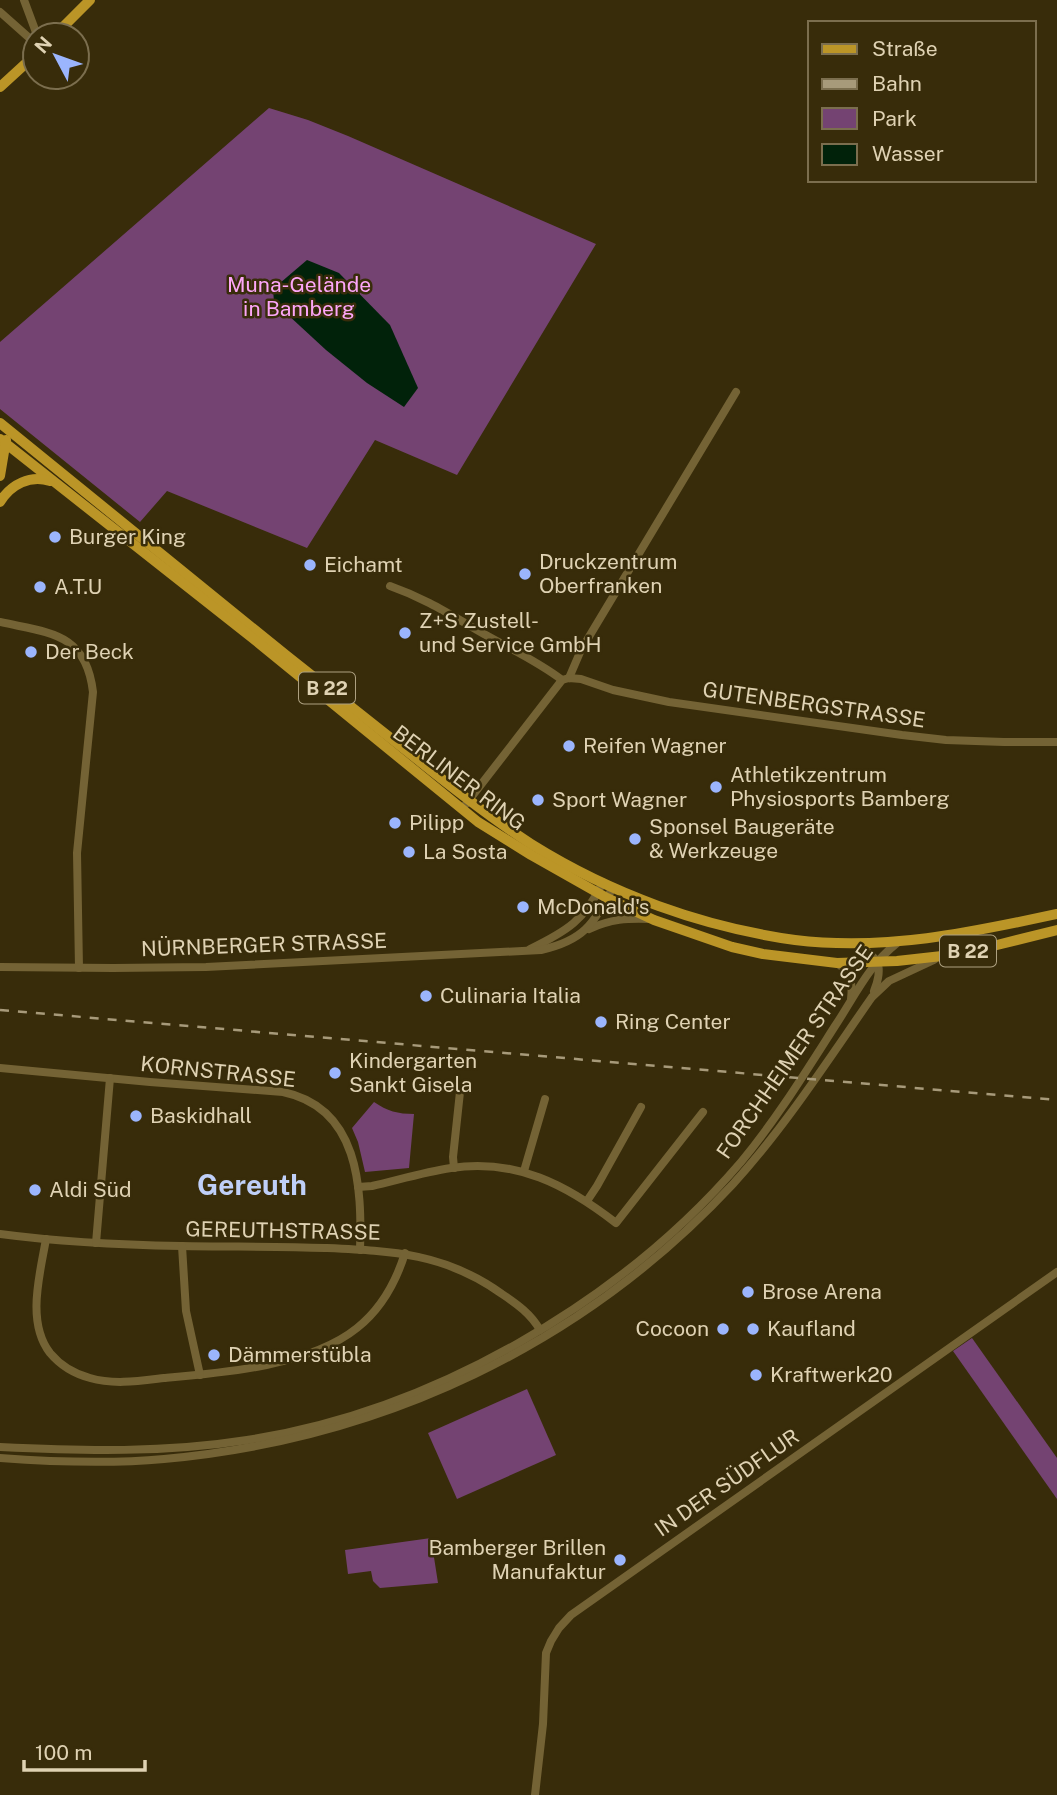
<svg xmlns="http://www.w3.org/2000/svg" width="1057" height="1795" viewBox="0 0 1057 1795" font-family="'Public Sans',sans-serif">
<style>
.green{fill:#744372}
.water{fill:#01220a}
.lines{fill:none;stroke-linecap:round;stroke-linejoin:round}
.minor{stroke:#746335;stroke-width:8}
.major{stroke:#bb9527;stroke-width:10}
.rail{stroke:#a79a7a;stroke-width:2.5;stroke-dasharray:9 9;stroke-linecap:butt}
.poi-dot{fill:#9bb5fd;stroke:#382c0a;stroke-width:2.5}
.labels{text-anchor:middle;stroke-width:5;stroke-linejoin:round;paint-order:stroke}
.shield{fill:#382c0a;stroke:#ada080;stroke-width:2}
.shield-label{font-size:19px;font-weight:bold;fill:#dfd2b3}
.park-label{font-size:21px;fill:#fda6f8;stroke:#382c0a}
.poi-label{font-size:21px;fill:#dfd2b3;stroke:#382c0a;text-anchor:start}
.street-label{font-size:21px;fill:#dfd2b3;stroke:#382c0a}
.district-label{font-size:28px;font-weight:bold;fill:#bfcff8;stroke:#382c0a}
</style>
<rect width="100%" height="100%" fill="#382c0a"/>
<g class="green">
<polygon points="269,108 308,120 348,136 596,244 457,475 375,440 307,548 167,491 140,522 0,409 0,342"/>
<path d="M 374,1102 C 387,1111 398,1114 414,1114 L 409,1168 L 365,1172 L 358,1142 L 352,1128 Z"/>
<polygon points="972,1338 1057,1458 1057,1499 953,1351"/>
<polygon points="527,1389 556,1455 457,1499 428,1433"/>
<polygon points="431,1538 438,1583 380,1588 373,1581 371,1571 348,1574 345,1550"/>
</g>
<polygon class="water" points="307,260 339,273 390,325 418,388 404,407 367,383 326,350 274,302 273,289"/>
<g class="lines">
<g class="minor">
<polyline points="24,0 37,35"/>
<polyline points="0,12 35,43"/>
<path d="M 390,586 C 424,598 446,612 477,630 C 506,647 536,660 562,680"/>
<path d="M 0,622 C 49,633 86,632 93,692 L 77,853 L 79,968"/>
<polyline points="569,678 581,650 736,392"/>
<polyline points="466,804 562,680 569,678 581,679 613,690 669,702 902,735 946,740 1004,742 1057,742"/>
<path d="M 589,929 C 611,919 627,918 651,919"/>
<path d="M 856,944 C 879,957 884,966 874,991"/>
<path d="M 530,949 C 567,931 585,920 603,882"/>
<path d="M 837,963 C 851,973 853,983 851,999"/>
<path d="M 0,967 L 113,968 L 206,967 L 541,950 C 585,940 593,924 613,887"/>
<path d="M 0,1068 L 150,1082 L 283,1092 C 359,1108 362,1187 360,1250"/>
<polyline points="454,1168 453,1157 460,1092"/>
<polyline points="524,1171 545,1099"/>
<path d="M 358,1187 L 372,1186 C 398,1180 425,1172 451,1168 C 516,1158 567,1185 616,1223 L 703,1112"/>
<polyline points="587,1201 597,1186 641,1107"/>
<path d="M 0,1234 C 60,1242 120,1245 181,1246 C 229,1247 277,1246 325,1248 C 392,1251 445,1253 502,1294 C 517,1304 531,1314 540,1330"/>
<path d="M 46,1239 C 40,1274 26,1322 50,1353 C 60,1365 75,1374 90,1378 C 114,1385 139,1381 164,1378 C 222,1373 310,1366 357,1328 C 381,1309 396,1282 405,1253"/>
<polyline points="96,1243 110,1078"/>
<polyline points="182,1246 186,1311 200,1375"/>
<path d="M 0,1447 C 83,1451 165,1453 247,1440 C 431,1412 620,1303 741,1162 C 776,1120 805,1073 835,1026 C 855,996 868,966 897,943"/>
<path d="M 0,1458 C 54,1462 110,1464 164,1459 C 383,1439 583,1345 733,1184 C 785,1127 828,1060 872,997 L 889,981 L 934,960"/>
<polyline points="535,1795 543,1724 546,1653 551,1641 559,1628 571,1615 1057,1272"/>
</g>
<g class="major">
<polyline points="55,35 90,0"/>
<polyline points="0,87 35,55"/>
<path d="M 0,423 C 96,501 192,578 287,656 C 330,690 374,725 417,759 C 454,789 491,818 531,844 C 611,894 702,927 795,940 C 885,951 969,933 1057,914"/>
<polyline points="0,439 250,636 478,822 531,855 607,898 654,920 732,947 763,954 837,963 897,961 942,956 993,946 1057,930"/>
<polyline points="0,476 6,440"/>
<path d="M 0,502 C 11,484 30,475 50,481"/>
</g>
<polyline class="rail" points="0,1010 1057,1100"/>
</g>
<g class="poi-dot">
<circle cx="55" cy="537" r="7"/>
<circle cx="310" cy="565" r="7"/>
<circle cx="525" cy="574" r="7"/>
<circle cx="40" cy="587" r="7"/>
<circle cx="405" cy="633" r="7"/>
<circle cx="31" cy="652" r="7"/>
<circle cx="569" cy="746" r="7"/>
<circle cx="716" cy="787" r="7"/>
<circle cx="538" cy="800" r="7"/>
<circle cx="395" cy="823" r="7"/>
<circle cx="635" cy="839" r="7"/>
<circle cx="409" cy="852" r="7"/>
<circle cx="523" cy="907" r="7"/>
<circle cx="426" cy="996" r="7"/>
<circle cx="601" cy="1022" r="7"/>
<circle cx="335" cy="1073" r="7"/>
<circle cx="136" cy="1116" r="7"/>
<circle cx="35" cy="1190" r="7"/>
<circle cx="748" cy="1292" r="7"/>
<circle cx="723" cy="1329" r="7"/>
<circle cx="753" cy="1329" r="7"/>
<circle cx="214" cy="1355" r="7"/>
<circle cx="756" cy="1375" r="7"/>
<circle cx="620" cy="1560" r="7"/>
</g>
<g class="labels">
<g class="shield">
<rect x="299" y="672.5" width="56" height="31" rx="5"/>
<rect x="940" y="935.5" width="56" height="31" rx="5"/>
</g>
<g class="shield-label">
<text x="327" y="695">B 22</text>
<text x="968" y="958">B 22</text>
</g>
<g class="park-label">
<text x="299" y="292">Muna-Gelände<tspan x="299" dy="24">in Bamberg</tspan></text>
</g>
<g class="poi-label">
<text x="69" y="544">Burger King</text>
<text x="539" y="569">Druckzentrum<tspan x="539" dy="24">Oberfranken</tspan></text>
<text x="324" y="572">Eichamt</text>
<text x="54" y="594">A.T.U</text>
<text x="419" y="628">Z+S Zustell-<tspan x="419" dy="24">und Service GmbH</tspan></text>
<text x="45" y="659">Der Beck</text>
<text x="583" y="753">Reifen Wagner</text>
<text x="730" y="782">Athletikzentrum<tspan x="730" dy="24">Physiosports Bamberg</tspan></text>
<text x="552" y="807">Sport Wagner</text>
<text x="409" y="830">Pilipp</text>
<text x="649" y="834">Sponsel Baugeräte<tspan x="649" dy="24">&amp; Werkzeuge</tspan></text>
<text x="423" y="859">La Sosta</text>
<text x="537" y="914">McDonald's</text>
<text x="440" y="1003">Culinaria Italia</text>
<text x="615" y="1029">Ring Center</text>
<text x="349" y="1068">Kindergarten<tspan x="349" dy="24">Sankt Gisela</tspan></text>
<text x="150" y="1123">Baskidhall</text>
<text x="49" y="1197">Aldi Süd</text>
<text x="762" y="1299">Brose Arena</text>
<text x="709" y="1336" text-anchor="end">Cocoon</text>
<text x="767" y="1336">Kaufland</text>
<text x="228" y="1362">Dämmerstübla</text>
<text x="770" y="1382">Kraftwerk20</text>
<text x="606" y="1555" text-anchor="end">Bamberger Brillen<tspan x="606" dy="24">Manufaktur</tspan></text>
</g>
<g class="street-label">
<text transform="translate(814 705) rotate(8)" y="7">GUTENBERGSTRASSE</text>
<text transform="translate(459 778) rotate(37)" y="7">BERLINER RING</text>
<text transform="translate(264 945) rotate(-2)" y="7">NÜRNBERGER STRASSE</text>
<text transform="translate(795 1052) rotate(-55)" y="7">FORCHHEIMER STRASSE</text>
<text transform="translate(218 1072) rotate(6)" y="7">KORNSTRASSE</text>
<text transform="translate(283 1231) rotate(1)" y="7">GEREUTHSTRASSE</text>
<text transform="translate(727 1483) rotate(-35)" y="7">IN DER SÜDFLUR</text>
</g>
<g class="district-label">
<text x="252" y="1195">Gereuth</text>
</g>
</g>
<rect x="808" y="21" width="228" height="161" fill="#382c0a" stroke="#7b6e4e" stroke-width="2"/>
<rect x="822" y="44" width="35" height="10" fill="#bb9527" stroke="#7b6e4e" stroke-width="2"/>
<text x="872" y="56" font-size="21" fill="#dfd2b3">Straße</text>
<rect x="822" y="79" width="35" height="10" fill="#a79a7a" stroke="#7b6e4e" stroke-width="2"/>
<text x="872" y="91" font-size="21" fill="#dfd2b3">Bahn</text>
<rect x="822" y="108" width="35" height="21" fill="#744372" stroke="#7b6e4e" stroke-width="2"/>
<text x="872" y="126" font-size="21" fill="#dfd2b3">Park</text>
<rect x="822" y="144" width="35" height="21" fill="#01220a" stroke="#7b6e4e" stroke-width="2"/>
<text x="872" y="161" font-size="21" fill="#dfd2b3">Wasser</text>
<g transform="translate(56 56) rotate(311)"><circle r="33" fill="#382c0a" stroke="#7b6e4e" stroke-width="2"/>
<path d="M0-5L12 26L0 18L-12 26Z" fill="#9bb5fd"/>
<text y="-10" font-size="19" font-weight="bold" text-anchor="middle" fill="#dfd2b3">N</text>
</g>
<path d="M24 1760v10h121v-10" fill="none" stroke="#dfd2b3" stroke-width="3.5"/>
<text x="35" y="1760" font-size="21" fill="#dfd2b3" stroke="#382c0a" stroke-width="5" paint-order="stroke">100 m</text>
</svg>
